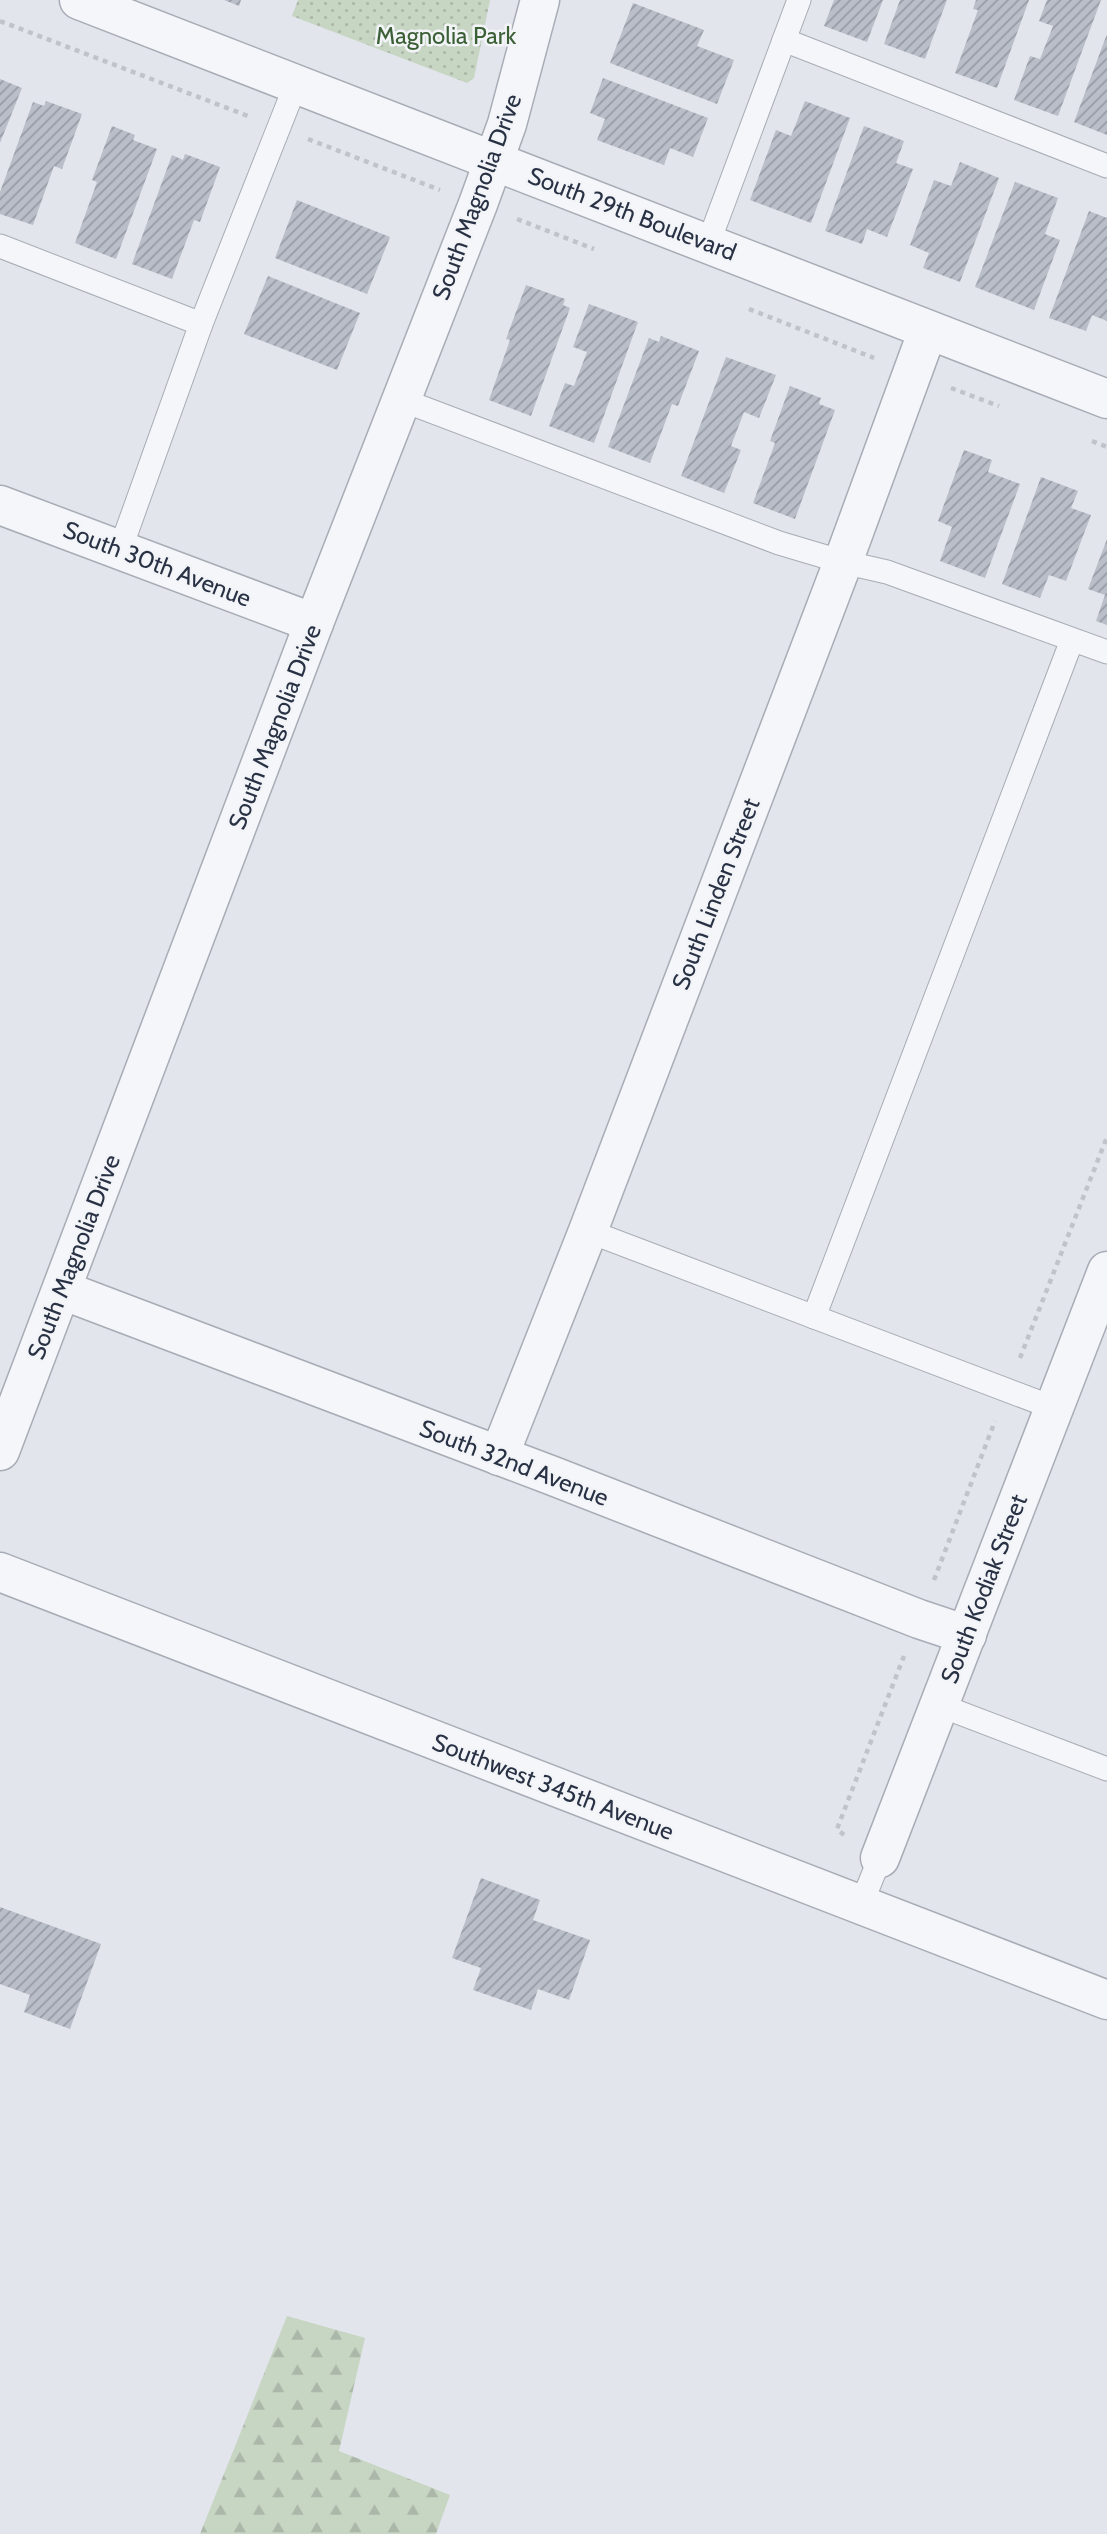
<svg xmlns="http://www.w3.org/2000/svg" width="1107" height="2534" viewBox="0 0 1107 2534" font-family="Cabin,sans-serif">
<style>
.forest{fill:url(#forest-firs)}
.park{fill:url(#park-dots)}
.building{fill:url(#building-hatch)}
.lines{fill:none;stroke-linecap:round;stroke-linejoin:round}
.service-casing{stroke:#a7acb6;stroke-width:25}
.minor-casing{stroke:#a7acb6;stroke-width:41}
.path{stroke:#c0c3ca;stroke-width:4.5;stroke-dasharray:5 5;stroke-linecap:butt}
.service{stroke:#f5f6f9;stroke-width:23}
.minor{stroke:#f5f6f9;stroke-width:38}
.labels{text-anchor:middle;stroke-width:5;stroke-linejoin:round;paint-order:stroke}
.park-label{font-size:24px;fill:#3c6036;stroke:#f2f4f8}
.street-label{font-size:24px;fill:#293244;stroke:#f2f4f8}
</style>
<defs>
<pattern id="forest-firs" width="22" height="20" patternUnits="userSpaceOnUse" patternTransform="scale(1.75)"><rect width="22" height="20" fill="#c7d5c3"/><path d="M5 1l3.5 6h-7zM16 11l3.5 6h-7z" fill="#abb7a9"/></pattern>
<pattern id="park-dots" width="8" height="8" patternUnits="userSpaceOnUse" patternTransform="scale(1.75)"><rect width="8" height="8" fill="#c7d5c3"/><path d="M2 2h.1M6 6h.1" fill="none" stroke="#abb7a9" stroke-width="1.8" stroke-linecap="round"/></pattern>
<pattern id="building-hatch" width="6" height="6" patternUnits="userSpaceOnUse" patternTransform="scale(1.75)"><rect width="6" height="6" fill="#b9bec9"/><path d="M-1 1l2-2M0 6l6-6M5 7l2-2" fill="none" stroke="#969ba5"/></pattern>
</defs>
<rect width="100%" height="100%" fill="#e2e5eb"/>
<polygon class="forest" points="287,2316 365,2338 339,2451 450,2495 436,2534 200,2534"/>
<polygon class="park" points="298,0 490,0 474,78 467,83 292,16"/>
<g class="building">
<polygon points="224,0 241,0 239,6"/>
<polygon points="834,0 883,0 867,42 824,26"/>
<polygon points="900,0 947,0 925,59 884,44"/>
<polygon points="976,0 1029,0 997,88 955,73 978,10 973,9"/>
<polygon points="1047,0 1101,0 1058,116 1014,100 1030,56 1040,59 1053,26 1039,21"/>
<polygon points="633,3 704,30 697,46 734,60 717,104 610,63"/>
<polygon points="1107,34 1107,135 1074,122"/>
<polygon points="603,78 708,118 693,157 670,148 664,165 597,140 605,119 590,113"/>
<polygon points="0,79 22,88 0,143"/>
<polygon points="46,101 82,114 62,169 54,166 33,225 0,214 0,192 33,102 44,106"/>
<polygon points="805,101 850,118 811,223 750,200 776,130 791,136"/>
<polygon points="112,126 135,135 133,140 157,149 116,259 75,243 97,182 92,180"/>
<polygon points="864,126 904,141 896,163 913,169 887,237 867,229 862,244 825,231"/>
<polygon points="185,154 220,167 200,222 194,220 172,279 132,264 172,155 183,160"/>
<polygon points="960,162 999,178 960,282 923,268 929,253 910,245 934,180 951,186"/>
<polygon points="1015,182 1058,198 1045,234 1060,240 1034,310 975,287"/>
<polygon points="297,200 390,237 367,294 275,258"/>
<polygon points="1089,211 1107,218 1107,321 1092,315 1086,331 1049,318"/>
<polygon points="268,276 360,313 337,370 244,334"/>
<polygon points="526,285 565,299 563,305 570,308 531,416 489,400 510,340 506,339"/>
<polygon points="589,304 638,322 594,443 549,426 565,383 574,386 587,352 573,347"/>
<polygon points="661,336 699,351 678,406 672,404 650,463 608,447 649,338 659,342"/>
<polygon points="726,357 776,375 759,418 744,412 731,446 741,450 724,493 681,476"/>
<polygon points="790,386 821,398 819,404 835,410 795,519 753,503 775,443 770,441"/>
<polygon points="964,450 992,460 988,472 1020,484 985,578 940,561 952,527 938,521"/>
<polygon points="1041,477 1078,491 1071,508 1091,515 1066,581 1049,575 1040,598 1002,584"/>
<polygon points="1107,539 1107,625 1096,621 1105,595 1088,589"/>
<polygon points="481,1878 540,1900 533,1920 590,1940 569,2000 538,1989 531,2010 473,1990 481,1968 452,1958"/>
<polygon points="0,1907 101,1944 70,2029 24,2012 30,1995 0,1984"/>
</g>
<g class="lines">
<g class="service-casing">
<g id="service">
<polyline points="784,40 1107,166"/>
<polyline points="708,244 799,0"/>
<polyline points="0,246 201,324"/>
<polyline points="402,400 779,543 843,562 887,572 1107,652"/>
<polyline points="120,550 201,324 296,84"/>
<polyline points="588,1231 1054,1408"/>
<polyline points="814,1317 1072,640"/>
<polyline points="939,1705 1107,1769"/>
<polyline points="860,1907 880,1858"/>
</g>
</g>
<g class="minor-casing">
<g id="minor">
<polyline points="79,0 1107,399"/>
<polyline points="0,505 314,623"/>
<polyline points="62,1290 553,1476 919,1619 967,1635"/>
<polyline points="0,1451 314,623 478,204 507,124 540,0"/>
<polyline points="499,1456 588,1231 843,562 928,330"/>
<polyline points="0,1572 1107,2000"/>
<polyline points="880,1858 1107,1271"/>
</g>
</g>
<g class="path">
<polyline points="0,21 248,116"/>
<polyline points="308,139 440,190"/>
<polyline points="517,219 594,249"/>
<polyline points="749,309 874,358"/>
<polyline points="951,388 999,406"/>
<polyline points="1092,441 1107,447"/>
<polyline points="1020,1358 1107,1137"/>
<polyline points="934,1580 995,1421"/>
<polyline points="844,1835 837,1829 904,1656"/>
</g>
<use href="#service" class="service"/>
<use href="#minor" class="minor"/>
</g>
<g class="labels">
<g class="park-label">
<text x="446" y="44">Magnolia Park</text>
</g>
<g class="street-label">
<text transform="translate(477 197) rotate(-70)" y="8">South Magnolia Drive</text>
<text transform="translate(632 214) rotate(21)" y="8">South 29th Boulevard</text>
<text transform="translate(157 564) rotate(21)" y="8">South 30th Avenue</text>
<text transform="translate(275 727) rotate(-69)" y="8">South Magnolia Drive</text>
<text transform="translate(716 894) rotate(-69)" y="8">South Linden Street</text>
<text transform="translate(74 1257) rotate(-69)" y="8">South Magnolia Drive</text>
<text transform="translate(514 1463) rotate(21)" y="8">South 32nd Avenue</text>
<text transform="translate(984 1589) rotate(-69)" y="8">South Kodiak Street</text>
<text transform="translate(553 1787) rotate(21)" y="8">Southwest 345th Avenue</text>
</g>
</g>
</svg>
